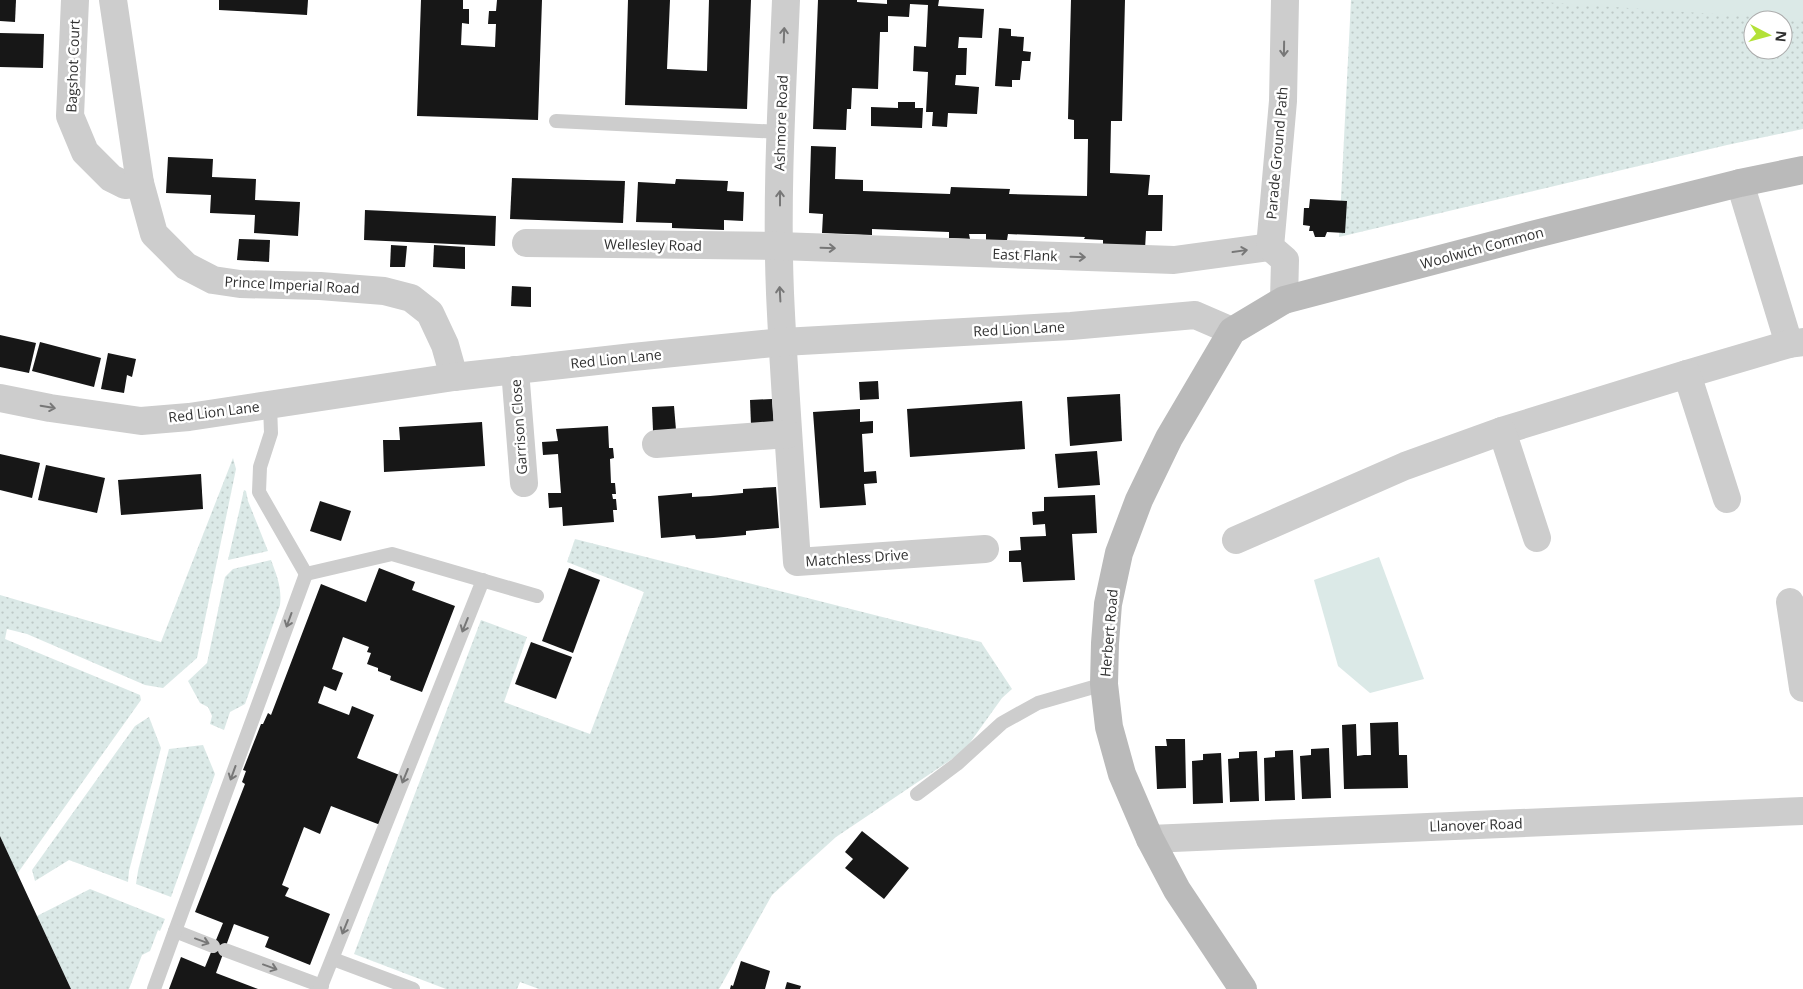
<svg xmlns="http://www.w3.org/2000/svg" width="1803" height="989" viewBox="0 0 1803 989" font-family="'Open Sans',sans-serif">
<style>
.grass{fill:url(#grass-dots);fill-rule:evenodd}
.park{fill:#dbe9e7}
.building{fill:#171717}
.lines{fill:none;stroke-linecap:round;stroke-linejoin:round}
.lane{stroke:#cdcdcd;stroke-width:14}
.street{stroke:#cdcdcd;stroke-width:28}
.secondary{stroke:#bababa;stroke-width:28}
.oneway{stroke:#777}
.labels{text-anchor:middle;stroke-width:5;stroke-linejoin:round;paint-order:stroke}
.street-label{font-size:14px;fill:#303030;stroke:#fff}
</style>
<defs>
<pattern id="grass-dots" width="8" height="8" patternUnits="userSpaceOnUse" patternTransform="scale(1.25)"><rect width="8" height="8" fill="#dbe9e7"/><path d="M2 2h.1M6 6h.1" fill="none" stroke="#bcc8c6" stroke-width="1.8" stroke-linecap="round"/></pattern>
</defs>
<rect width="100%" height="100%" fill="#fff"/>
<g class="grass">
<path d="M 1351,0 L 1803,0 L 1803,129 L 1727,145 L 1339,237 ZM 1753,20 L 1783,20 L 1783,50 L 1753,50 Z"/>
<polygon points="233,458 236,469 197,658 163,688 145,685 27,634 7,629 5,639 140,695 141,700 17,874 0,836 0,595 161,642"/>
<polygon points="244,490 246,491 248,501 268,551 228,560"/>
<polygon points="575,539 981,642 1012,689 1002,698 964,751 836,837 772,895 719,989 539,989 520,982 517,989 446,989 354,954 481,620 527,637 504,702 590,734 644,592 567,562"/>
<path d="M 271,560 C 277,576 282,588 280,605 L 245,704 L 230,712 L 224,730 L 210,724 L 212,716 L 208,707 L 200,703 L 188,681 L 207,663 L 225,577 L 233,569 Z"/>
<polygon points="149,717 161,748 129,871 128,882 69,860 35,881 32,870 135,726"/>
<polygon points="203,745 215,774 171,897 136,884 138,871 169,749"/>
<polygon points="90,889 165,919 160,931 158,930 150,951 142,955 129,989 71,989 37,916"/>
</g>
<g class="park">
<polygon points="1514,0 1803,0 1803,20"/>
<polygon points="1379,557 1424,679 1370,693 1338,666 1314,580"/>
</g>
<g class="building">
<polygon points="0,0 16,0 15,22 0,21"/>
<polygon points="219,0 308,0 307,15 219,10"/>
<polygon points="421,0 463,0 463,9 469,9 469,24 462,23 461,45 495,47 496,24 488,24 489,11 496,11 497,0 542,0 538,120 417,116"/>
<polygon points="628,0 670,0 667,69 707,71 709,0 751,0 747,109 625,105"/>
<polygon points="818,0 857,0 857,2 887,4 887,0 939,0 938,6 984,9 982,38 959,37 958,48 967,48 966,75 956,75 955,85 979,87 977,114 948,113 947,127 932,126 933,112 926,112 928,72 913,71 914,46 926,47 928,5 910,4 909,17 888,16 888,32 880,32 878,89 852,88 851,109 847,109 846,130 813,129"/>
<polygon points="1071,0 1125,0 1122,121 1111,121 1110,173 1150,175 1148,195 1163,195 1162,231 1146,231 1145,249 1103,247 1103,240 1084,239 1085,237 1008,234 1007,240 986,240 986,234 969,234 970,239 949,238 949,232 872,229 872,235 822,233 823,214 809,213 811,146 836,147 835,179 863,180 863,191 950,194 951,187 1010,189 1009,194 1087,196 1088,139 1074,139 1074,120 1068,119"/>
<polygon points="999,28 1011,29 1011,36 1024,37 1023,51 1031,52 1030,61 1022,61 1020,80 1012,80 1012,87 995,86"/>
<polygon points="0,33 44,34 43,68 0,67"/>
<polygon points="898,102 915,102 915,108 923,108 922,128 871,126 871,107 898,108"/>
<polygon points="168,157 213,159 212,177 256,179 255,200 300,202 298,236 254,233 255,215 210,213 211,195 166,193"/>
<polygon points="512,178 625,181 623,223 510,219"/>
<polygon points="676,179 728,181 727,191 744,192 743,221 724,220 724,230 672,228 672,223 636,222 638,182 675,184"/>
<polygon points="1310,199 1347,201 1345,233 1327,232 1325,237 1315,237 1313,231 1309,231 1310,226 1303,225 1304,208 1309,208"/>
<polygon points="365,210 496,216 495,246 364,240"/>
<polygon points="239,239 270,240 269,262 237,260"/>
<polygon points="391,245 407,246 405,267 390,267"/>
<polygon points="434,245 465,247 465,269 433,267"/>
<polygon points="512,286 531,287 531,307 511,306"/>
<polygon points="0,335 36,343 29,373 0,367"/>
<polygon points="40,342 101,358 94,387 32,371"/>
<polygon points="108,353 136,359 132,377 127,375 124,393 101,389"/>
<polygon points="878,381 879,399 860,400 859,382"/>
<polygon points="1120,394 1122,441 1070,446 1067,397"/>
<polygon points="772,399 774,424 751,425 750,400"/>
<polygon points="1022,401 1025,449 910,457 907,409"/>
<polygon points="674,406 676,430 653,431 652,407"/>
<polygon points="860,409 860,422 873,421 873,433 862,434 863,452 864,472 876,471 877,483 864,484 866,505 820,508 813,412"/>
<polygon points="482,422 485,466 384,472 383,440 400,440 399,427"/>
<polygon points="608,426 609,448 613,448 614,458 610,459 611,483 615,483 616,494 612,494 613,499 616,499 617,510 613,510 614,522 563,526 562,507 549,508 548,493 561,493 558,454 543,455 542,442 558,441 556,429"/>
<polygon points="1097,451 1100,485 1058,488 1055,454"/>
<polygon points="0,454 40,463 32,498 0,490"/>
<polygon points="46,465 105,478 97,513 38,500"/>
<polygon points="201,474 203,509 121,515 118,480"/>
<polygon points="776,487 779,528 746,531 746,535 713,538 696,539 695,535 661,538 658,496 692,493 692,497 710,496 743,493 743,489"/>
<polygon points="1095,495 1097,533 1072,534 1075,580 1023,582 1021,562 1009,562 1009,551 1021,550 1020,537 1046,536 1045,524 1033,525 1032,512 1044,511 1044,497"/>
<polygon points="320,501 351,511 341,541 310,531"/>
<polygon points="379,568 415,582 412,590 455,606 422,692 390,680 391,676 378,671 378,668 367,664 371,653 367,652 369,647 343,637 332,669 343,673 336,691 324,686 318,703 349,715 352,706 374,715 357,758 402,776 383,826 331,806 320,834 304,827 282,885 289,888 285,896 330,914 310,965 265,947 269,937 234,924 216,973 258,989 169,989 181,957 205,967 223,923 195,912 245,784 242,782 246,771 243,770 261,724 263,724 268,713 271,715 321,584 366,602"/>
<polygon points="569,568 600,580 573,653 542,641"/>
<polygon points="531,642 572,657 556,699 515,684"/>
<polygon points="1398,722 1399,755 1407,755 1408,788 1344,789 1342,725 1356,724 1357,756 1364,755 1371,755 1370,723"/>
<polygon points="1166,739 1185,739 1186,788 1157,789 1155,746 1167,746"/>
<polygon points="1329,748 1331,798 1302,799 1300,756 1311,755 1311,749"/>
<polygon points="1293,750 1295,800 1265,801 1264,758 1275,757 1275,751"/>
<polygon points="1257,751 1259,801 1230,802 1228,759 1239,758 1239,752"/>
<polygon points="1221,753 1223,803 1193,804 1192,761 1203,760 1203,754"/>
<polygon points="862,831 909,868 884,899 845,868 853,859 845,852"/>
<polygon points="0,836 37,916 71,989 0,989"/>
<polygon points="741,961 770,971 765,989 730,989 731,985 733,986"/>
<polygon points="787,982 801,986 800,989 785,989"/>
</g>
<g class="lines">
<g class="lane">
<polyline points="556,121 780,132"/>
<polyline points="270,405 271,433 260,467 259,492 306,574 392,554 537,596"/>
<polyline points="917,794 957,764 1002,723 1038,703 1104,684"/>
<polyline points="213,946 175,931 306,574"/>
<polyline points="225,950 322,986"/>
<polyline points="333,959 413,989"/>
<polyline points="154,989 175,931"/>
<polyline points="320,989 483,580"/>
</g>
<g class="street">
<polyline points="75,0 70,116 85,152 111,178 125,185 140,183"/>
<polyline points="113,0 140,183 154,234 186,266 213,280 240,284 320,286 384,291 411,298 430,313 445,345 454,377"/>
<path d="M 786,0 C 782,97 776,195 780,293 C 784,382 791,472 797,562 L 985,549"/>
<polyline points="1740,183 1789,344"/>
<polyline points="526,243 779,246 1174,260 1270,247"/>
<polyline points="1284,300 1285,260 1270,247 1283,101 1285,0"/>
<polyline points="515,370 524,483"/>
<polyline points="1687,374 1789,344 1803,342"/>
<polyline points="0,398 50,408 141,421 189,417 454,377 633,357 783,342 1071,326 1195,315 1232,331"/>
<polyline points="1502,431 1687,374 1727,499"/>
<polyline points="656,444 788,434"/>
<polyline points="1236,540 1405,466 1502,431 1537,538"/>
<polyline points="1790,602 1803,688"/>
<polyline points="1150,839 1803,811"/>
</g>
<polyline class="secondary" points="1243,989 1177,890 1150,839 1122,774 1109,727 1104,684 1105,643 1108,604 1119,553 1139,500 1169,438 1232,331 1284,300 1524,237 1740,183 1803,170"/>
</g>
<defs><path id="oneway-shaft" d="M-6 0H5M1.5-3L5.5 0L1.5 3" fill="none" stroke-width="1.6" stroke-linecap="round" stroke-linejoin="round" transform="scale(1.25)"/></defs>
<g class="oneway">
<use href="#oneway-shaft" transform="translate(784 35) rotate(-88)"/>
<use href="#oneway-shaft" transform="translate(1284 49) rotate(91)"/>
<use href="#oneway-shaft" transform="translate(780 198) rotate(-90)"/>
<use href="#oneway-shaft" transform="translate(828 248) rotate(2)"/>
<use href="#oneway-shaft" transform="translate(1240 251) rotate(-8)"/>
<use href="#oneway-shaft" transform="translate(1078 257) rotate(2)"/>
<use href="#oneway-shaft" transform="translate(780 294) rotate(-93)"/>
<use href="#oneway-shaft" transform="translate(48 407) rotate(10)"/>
<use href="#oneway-shaft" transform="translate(289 620) rotate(110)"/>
<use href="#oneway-shaft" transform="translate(465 625) rotate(112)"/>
<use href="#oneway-shaft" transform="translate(233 773) rotate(110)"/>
<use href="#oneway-shaft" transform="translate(405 776) rotate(112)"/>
<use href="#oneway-shaft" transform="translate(345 927) rotate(112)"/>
<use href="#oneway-shaft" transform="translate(202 941) rotate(20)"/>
<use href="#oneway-shaft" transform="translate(270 967) rotate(20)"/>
</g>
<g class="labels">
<g class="street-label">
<text transform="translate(73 66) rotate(-88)" y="5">Bagshot Court</text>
<text transform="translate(781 123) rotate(-88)" y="5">Ashmore Road</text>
<text transform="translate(1277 153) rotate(-85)" y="5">Parade Ground Path</text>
<text transform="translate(653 245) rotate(1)" y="5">Wellesley Road</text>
<text transform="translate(1482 248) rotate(-15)" y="5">Woolwich Common</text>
<text transform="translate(1025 255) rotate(2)" y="5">East Flank</text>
<text transform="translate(292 285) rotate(3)" y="5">Prince Imperial Road</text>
<text transform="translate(1019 329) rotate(-3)" y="5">Red Lion Lane</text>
<text transform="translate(616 359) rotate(-6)" y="5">Red Lion Lane</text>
<text transform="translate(214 412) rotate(-7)" y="5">Red Lion Lane</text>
<text transform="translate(519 427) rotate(-94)" y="5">Garrison Close</text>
<text transform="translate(857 558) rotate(-4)" y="5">Matchless Drive</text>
<text transform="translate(1109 633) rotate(-85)" y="5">Herbert Road</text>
<text transform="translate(1476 825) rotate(-2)" y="5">Llanover Road</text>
</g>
</g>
<g transform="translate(1768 35) rotate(96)"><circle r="24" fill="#ffffff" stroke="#acacac"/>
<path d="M0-4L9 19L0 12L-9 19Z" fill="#b3e138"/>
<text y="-8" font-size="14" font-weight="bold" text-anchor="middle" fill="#303030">N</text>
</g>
</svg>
